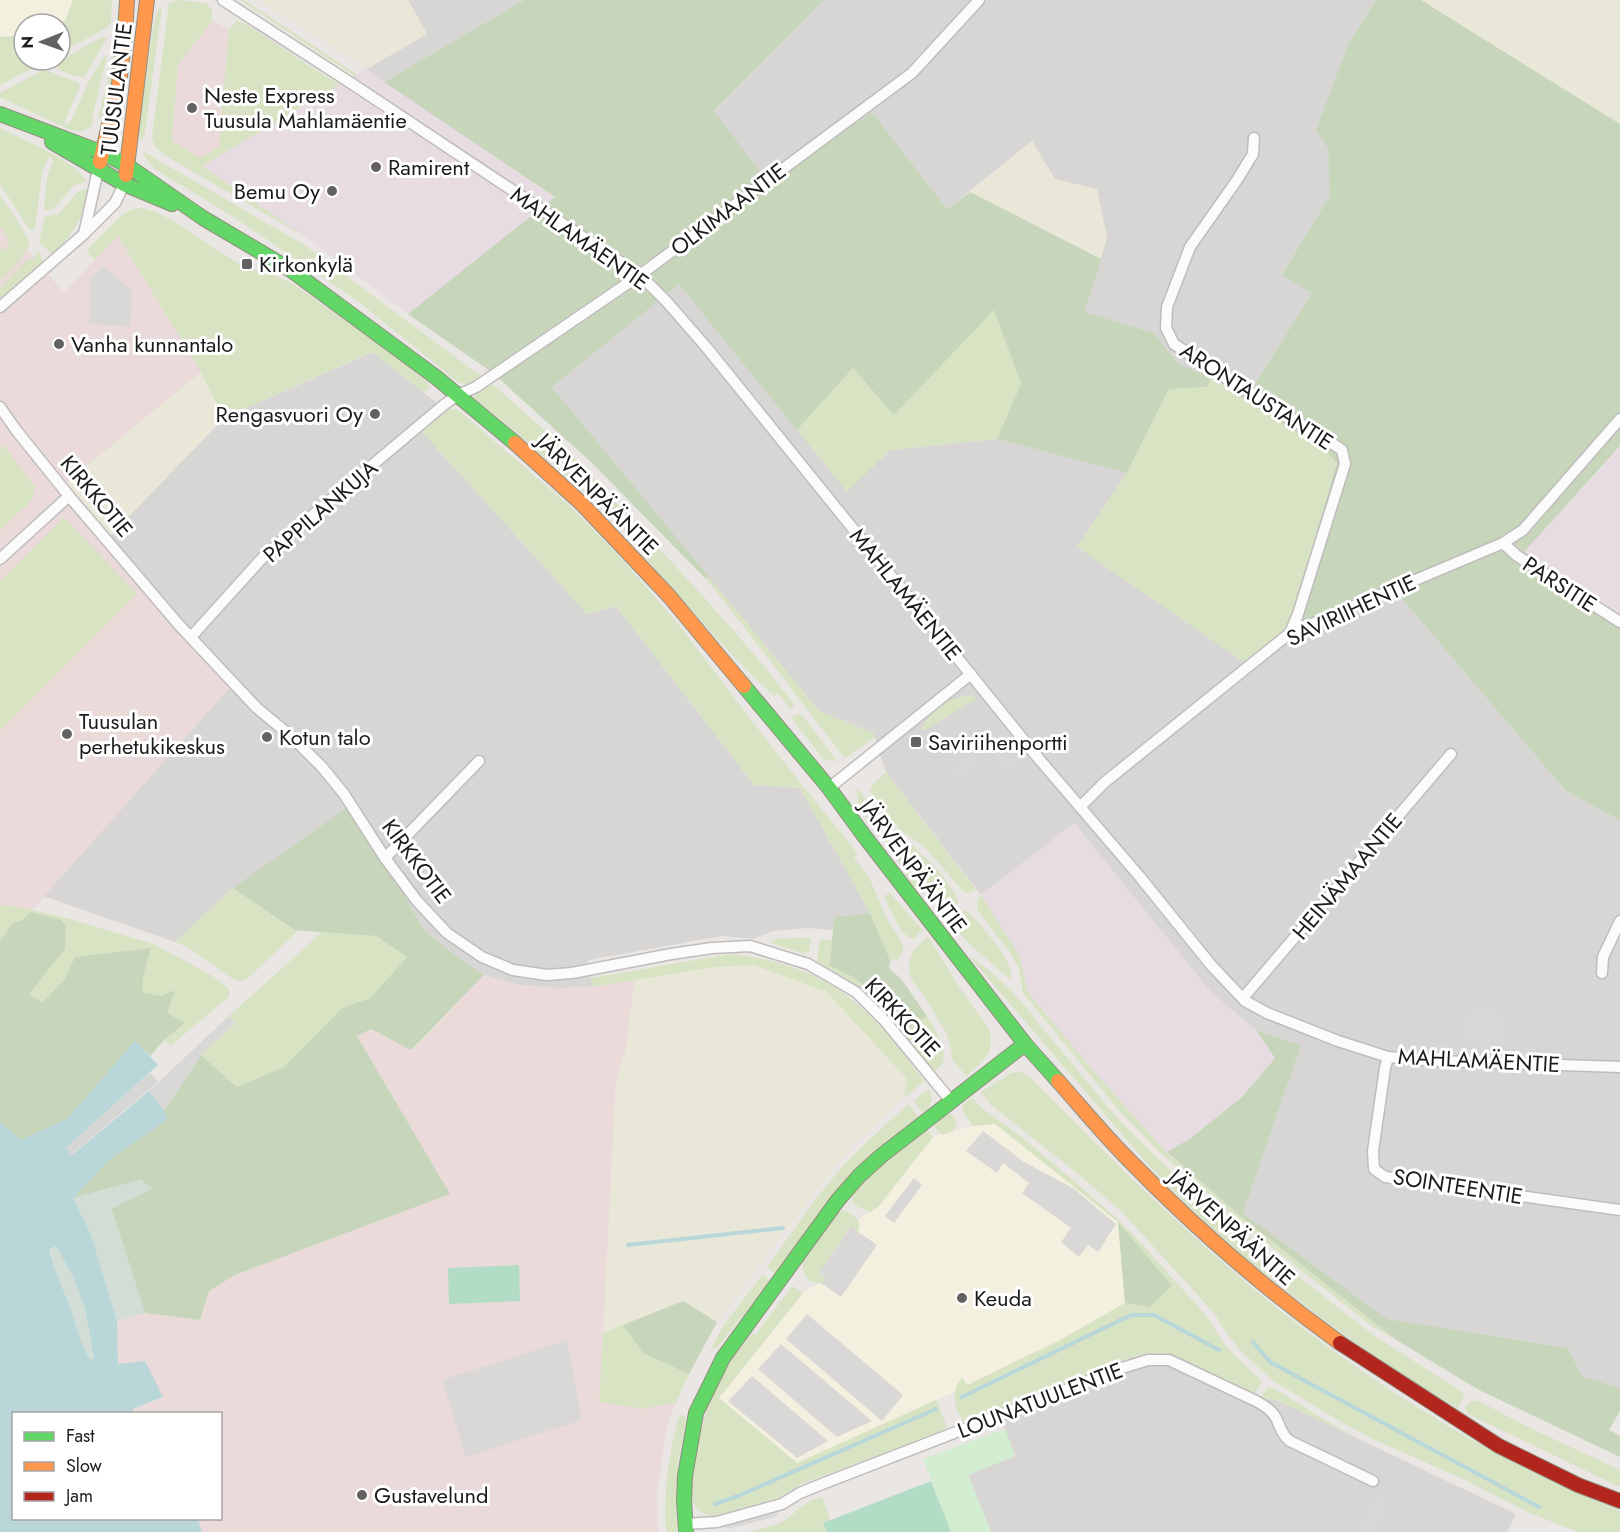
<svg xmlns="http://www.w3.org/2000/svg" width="1620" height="1532" viewBox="0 0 1620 1532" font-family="Jost,sans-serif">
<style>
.residential{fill:#d8d6d5}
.commercial{fill:#eadada}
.industrial{fill:#e6dce2}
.education{fill:#f3f0df}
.farmland{fill:#e9e7d7}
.grass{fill:#d8e3c4}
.forest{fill:#c7d5bb}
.wetland{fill:#d2ded5}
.park{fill:#d3edd0}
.pitch{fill:#b3dcc6}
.parking{fill:#d9d8d7}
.water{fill:#b9d6d9;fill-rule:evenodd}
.pier{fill:#d6d6d4}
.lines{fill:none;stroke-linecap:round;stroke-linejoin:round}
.stream{stroke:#b9d6d9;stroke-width:4}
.street-casing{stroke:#bfbdbc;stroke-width:13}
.fast-casing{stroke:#908f7e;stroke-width:16}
.slow-casing{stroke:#908f7e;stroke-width:16}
.jam-casing{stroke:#908f7e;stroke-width:16}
.street{stroke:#fcfbfb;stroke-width:10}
.fast{stroke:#63d668;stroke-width:14}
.slow{stroke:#ff974d;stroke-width:14}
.jam{stroke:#b3261e;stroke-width:14}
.poi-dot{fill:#636261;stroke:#fff;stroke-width:2}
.labels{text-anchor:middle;stroke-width:6;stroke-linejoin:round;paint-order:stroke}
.street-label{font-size:22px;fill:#1b1b1b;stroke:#fff}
.poi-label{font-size:22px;fill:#1b1b1b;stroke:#fff;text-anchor:start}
</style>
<rect width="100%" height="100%" fill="#e9e6e3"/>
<g class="residential">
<polygon points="408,0 524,0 384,82 367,69 427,34"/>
<polygon points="824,0 1376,0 1349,43 1328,148 1331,195 1281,274 1312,293 1245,400 1211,378 1179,364 1154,333 1085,312 1107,237 1055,179 1032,141 947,209 872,112 768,183 714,112"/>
<polygon points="679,283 847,491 890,450 997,439 1127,473 1077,547 1288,628 1391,586 1566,791 1620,820 1620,1388 1582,1376 1568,1348 1387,1319 1243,1213 1301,1045 1256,1030 1211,992 1074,823 981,895 886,772 873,733 819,711 552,387"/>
<polygon points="373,352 437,403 414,423 587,614 616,606 754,785 800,788 870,913 834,917 833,930 808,928 773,931 753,939 722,936 588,960 593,987 559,988 519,985 484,975 455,955 423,929 385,858 233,888 175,942 43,896 233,683 106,540 224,418"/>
<polygon points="1151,1353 1169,1354 1261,1397 1279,1401 1516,1514 1507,1532 991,1532 968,1475 1015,1456 998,1411 1132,1357"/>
</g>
<g class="commercial">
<polygon points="212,21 229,29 219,147 200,158 172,142 178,65"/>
<polygon points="0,206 21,242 64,293 118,235 201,372 66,483 234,683 23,920 13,923 0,941"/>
<polygon points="484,975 519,985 559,988 593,987 635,979 626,1049 616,1082 604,1332 717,1322 681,1389 667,1426 657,1492 658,1532 202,1532 198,1519 220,1518 220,1414 132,1413 132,1409 163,1398 118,1364 117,1321 145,1313 200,1320 209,1291 235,1275 450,1194 357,1036 370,1029 412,1050"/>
</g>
<g class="industrial">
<polygon points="367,68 384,82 556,197 408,314 307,238 202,166"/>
<polygon points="1620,448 1620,615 1524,552"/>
<polygon points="1074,823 1211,992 1256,1030 1275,1057 1242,1097 1191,1138 1167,1152 1103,1084 1028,992 1019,955 981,895"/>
</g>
<g class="education">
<polygon points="0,0 73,0 65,22 57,24 24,24 24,35 0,37"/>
<polygon points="995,1124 1118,1222 1125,1303 1060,1340 967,1386 797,1463 719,1398 803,1293 826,1279 860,1225 858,1219 878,1207 933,1137 975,1125"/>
</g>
<g class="farmland">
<polygon points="259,0 408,0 427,34 367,68"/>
<polygon points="1421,0 1620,0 1620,124"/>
<polygon points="1032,141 1055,179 1097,189 1107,237 1101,259 970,192"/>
<polygon points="201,372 224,418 106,540 61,487"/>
<polygon points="754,965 827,992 908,1079 904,1098 851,1146 787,1228 717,1322 683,1301 603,1333 616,1082 626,1049 635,979 714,967"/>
</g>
<g class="grass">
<polygon points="73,0 112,0 111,23 106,28 60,53 60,24 57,24 65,21"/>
<path d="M 119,0 L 122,0 C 120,28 117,56 112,84 C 109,96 108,109 100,119 L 99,115 L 113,58 Z"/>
<polygon points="177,0 206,3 212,10 212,21 178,65 172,141 200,158 219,147 229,29 237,21 248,25 339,85 202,166 307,238 166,156 155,147 152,136 169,4"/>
<polygon points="240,0 244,0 358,75 356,77"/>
<polygon points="160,7 162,7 145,133 143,139 140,139 139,128 152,35 156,15"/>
<polygon points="24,35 24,60 48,60 0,85 0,37"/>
<path d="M 102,37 L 107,38 L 84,77 C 76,78 59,72 54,64 Z"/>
<path d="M 105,55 L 107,56 L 93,114 L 92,125 C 85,131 79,133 70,130 L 0,97 L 0,93 L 42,71 L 48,71 L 77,82 L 80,86 L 64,123 L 67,125 L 71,121 L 88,83 Z"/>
<path d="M 0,128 C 23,140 74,160 86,181 L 73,186 L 55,207 L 48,211 L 44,209 L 47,178 L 53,160 L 51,156 L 48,158 L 42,173 L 35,229 L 32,231 L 28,227 L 0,184 Z"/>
<polygon points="144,152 306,246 482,377 469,386 457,381 355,299 232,216 155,169 143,154"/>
<path d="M 84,189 L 88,191 C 82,221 73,233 53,255 L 39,242 L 45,217 L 58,214 L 78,192 Z"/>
<polygon points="0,196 18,221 30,244 16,265 0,280 0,251 10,244 0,225"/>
<path d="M 143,208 C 169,215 190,232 212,247 C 221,253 231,258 240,264 L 242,267 L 247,270 L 252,269 L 267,272 L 293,284 L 378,343 L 428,383 L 430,388 L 425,391 L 419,389 L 372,352 L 224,418 L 201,372 L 118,236 L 95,260 L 87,252 L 87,250 L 123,214 L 133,209 Z"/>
<polygon points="34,251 38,252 42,258 43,263 0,298 0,288 29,258 33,260 37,253"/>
<polygon points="994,310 1021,384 997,439 890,450 847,492 797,430 853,368 894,414"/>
<polygon points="1211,378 1325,450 1337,463 1288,628 1245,663 1077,547 1127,473 1169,389 1208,387"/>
<polygon points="490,384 495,386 562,446 593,477 597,482 597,485 590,491 566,476 517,433 474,398 475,394"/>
<polygon points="450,409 458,410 573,509 616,553 675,620 779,756 858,854 854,858 869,877 886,917 903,944 903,950 898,959 890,960 870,913 800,788 754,785 616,606 587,614 422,432"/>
<polygon points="3,445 35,487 32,500 0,531 0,448"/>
<path d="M 602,491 L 606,492 C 671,561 736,629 794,704 L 793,707 L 790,709 L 778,693 L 774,696 C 723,648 676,594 631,540 C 619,525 609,510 596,497 Z"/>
<polygon points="64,517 137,594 0,731 0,581"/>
<path d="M 709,577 L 819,711 L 873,733 L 875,737 L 845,758 C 797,699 754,637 706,579 Z"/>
<path d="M 972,695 L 976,699 L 925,730 L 921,730 C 933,708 948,697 972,695 Z"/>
<polygon points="798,714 802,715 837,761 824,760 791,717"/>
<polygon points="886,772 976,890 967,893 962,890 926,848 902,831 890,818 870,791 872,785"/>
<path d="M 858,788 L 892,836 L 919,887 L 913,887 C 905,875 899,861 891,849 C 880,832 852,809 858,788 Z"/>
<path d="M 908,842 C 921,852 958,888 958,904 L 944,915 L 937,905 L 906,846 L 905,842 Z"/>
<polygon points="233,888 293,930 299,930 245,981 236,981 187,947 175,942"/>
<path d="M 890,893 L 922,930 L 914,939 C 900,937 890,908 884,896 Z"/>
<polygon points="981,895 1019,955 1028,992 1085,1061 1166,1152 1239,1215 1395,1339 1373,1327 1268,1244 1160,1153 1121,1113 1023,993 1019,968 1011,954 977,909 977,900"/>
<polygon points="0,905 19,907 70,919 153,944 211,975 229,989 229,997 171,1045 164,1040 184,1023 167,1013 174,990 161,996 142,993 143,977 151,948 75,957 64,980 42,1003 29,994 65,949 23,920 13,923 0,941"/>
<path d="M 965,910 L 970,913 C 982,928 1016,962 1011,980 L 968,943 L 950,922 L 959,913 Z"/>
<polygon points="322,932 376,936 407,957 370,998 342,1008 284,1067 237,1087 201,1055 234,1023 229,1016"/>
<polygon points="928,937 961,990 989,1029 991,1038 990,1050 986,1057 967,1076 952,1060 951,1048 946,1033 925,997 911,979 909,968 910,958 914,949"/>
<polygon points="790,938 811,938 809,951 804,954 771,943 776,939"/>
<path d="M 820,939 L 832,940 L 830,966 L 853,977 L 878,997 L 908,1028 L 927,1016 C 934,1029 950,1050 941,1066 C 940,1066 934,1072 934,1073 L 879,1004 L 849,981 L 817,961 Z"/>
<path d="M 730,954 C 782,960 824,974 864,1010 C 887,1030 905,1057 924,1081 L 904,1098 L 907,1079 L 827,992 L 754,965 L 714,967 L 593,987 L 591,978 Z"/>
<polygon points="969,956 990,971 1012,991 1118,1119 1158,1159 1198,1195 1265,1251 1372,1334 1465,1394 1458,1408 1436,1396 1366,1350 1317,1315 1244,1257 1199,1216 1150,1167"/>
<path d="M 1021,1072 L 1029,1076 C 1100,1148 1172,1220 1249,1285 C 1360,1378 1486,1457 1620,1511 L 1620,1532 L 1578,1532 L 1530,1513 L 1463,1479 L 1375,1440 L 1343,1423 L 1272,1380 L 1241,1351 L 1227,1334 L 1214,1313 L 1121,1211 L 1084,1179 L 990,1104 L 981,1092 L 1011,1073 Z"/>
<path d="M 929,1089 C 934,1098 930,1107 924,1114 L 913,1101 Z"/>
<path d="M 972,1098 L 983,1109 L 1024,1139 L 1073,1180 L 1128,1229 L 1205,1314 L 1223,1342 L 1234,1355 L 1262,1381 L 1255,1394 L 1169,1354 L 1151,1353 L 1131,1357 L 998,1411 L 963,1421 C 953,1404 951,1393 962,1377 L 967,1385 L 1060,1340 L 1125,1303 L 1149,1307 L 1171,1286 L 1118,1222 L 995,1124 L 973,1126 L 963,1112 L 963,1104 Z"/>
<path d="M 909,1104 L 919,1118 L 775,1274 L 767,1267 C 792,1233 816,1196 845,1164 C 865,1143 887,1123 909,1104 Z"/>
<polygon points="949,1113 954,1117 957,1124 953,1131 942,1135 934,1126 934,1123"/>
<polygon points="926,1129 933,1137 878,1207 870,1212 858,1207 852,1201 853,1194 890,1157"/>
<path d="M 845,1210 C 855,1217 862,1218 858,1232 L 850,1227 L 819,1274 L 827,1279 L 821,1283 C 806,1283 804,1276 802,1262 L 838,1212 Z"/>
<polygon points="762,1275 771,1281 716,1349 712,1346 724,1325"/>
<path d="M 792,1286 L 803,1293 L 719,1398 L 797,1463 L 936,1400 L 947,1427 L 944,1431 L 806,1482 L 780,1497 L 716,1517 C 705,1515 694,1510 692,1498 C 690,1490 692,1479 693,1470 C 698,1434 708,1398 728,1366 C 735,1354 744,1344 753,1333 L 756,1334 Z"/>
<polygon points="623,1325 643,1353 689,1374 676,1402 644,1409 599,1402 603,1333"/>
<polygon points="1267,1388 1274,1388 1318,1416 1357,1438 1279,1401 1261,1397"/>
<polygon points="1477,1400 1526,1426 1620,1470 1620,1487 1468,1414 1465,1406 1469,1403"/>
<path d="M 681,1415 L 685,1416 L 686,1420 L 679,1456 L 676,1492 L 677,1532 L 666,1532 C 663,1493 669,1456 678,1418 Z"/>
<path d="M 822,1497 L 830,1520 L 823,1523 L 827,1532 L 750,1532 C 759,1529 769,1527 778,1524 C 795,1516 802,1501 822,1497 Z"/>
</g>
<g class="forest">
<polygon points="524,0 824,0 714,111 768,182 872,112 947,209 970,192 1101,259 1085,312 1154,333 1179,364 1211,378 1208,387 1169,389 1127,473 997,439 1021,384 994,310 894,415 853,368 797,430 679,284 552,387 709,577 706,579 593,464 493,373 408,314 555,197 384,82"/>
<polygon points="1376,0 1421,0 1620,124 1620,446 1524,552 1620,615 1620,820 1566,791 1391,586 1299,627 1288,628 1337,463 1325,450 1245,400 1312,293 1281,275 1330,196 1328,148 1316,130 1349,43"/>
<polygon points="351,805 385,858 423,929 455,955 484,975 411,1050 371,1029 357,1036 450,1194 235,1275 209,1291 200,1320 145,1313 111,1208 152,1188 73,1198 110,1159 167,1120 164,1111 201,1055 237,1087 284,1067 342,1008 370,998 407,957 376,936 294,930 233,888"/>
<polygon points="30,912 61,920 66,926 65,949 29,994 42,1003 64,980 75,957 151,948 143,977 143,993 161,996 175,990 167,1013 185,1023 164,1040 150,1056 135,1041 68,1118 21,1140 0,1122 0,941 13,923 23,920"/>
<polygon points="870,913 890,960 889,968 902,980 927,1016 908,1028 878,996 853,977 830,966 834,917"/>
<polygon points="1256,1030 1301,1045 1243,1213 1387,1319 1568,1348 1582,1376 1620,1388 1620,1411 1609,1430 1620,1436 1620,1457 1477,1389 1395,1339 1239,1215 1167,1152 1191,1138 1242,1097 1275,1058"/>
<polygon points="1118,1222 1172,1286 1149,1307 1125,1303"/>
<polygon points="683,1301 717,1322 689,1374 643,1353 623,1325"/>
</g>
<g class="wetland">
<polygon points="141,1179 152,1189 111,1209 145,1313 117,1321 91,1235 73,1198"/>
<path d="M 56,1246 L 74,1278 L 85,1308 L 94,1358 L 91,1360 C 79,1343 76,1326 70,1307 C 63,1288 54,1269 49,1249 Z"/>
</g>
<polygon class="park" points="1005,1429 1015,1456 968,1475 991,1532 951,1532 923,1459"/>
<g class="pitch">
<polygon points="519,1265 520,1301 449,1304 448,1268"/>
<polygon points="931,1481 951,1532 827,1532 823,1523"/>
</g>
<g class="parking">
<polygon points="104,267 133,291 130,326 89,324 90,277"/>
<polygon points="993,738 1013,763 1005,769 985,744"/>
<polygon points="975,752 980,758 954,778 950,772"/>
<polygon points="1477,1004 1500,1017 1497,1024 1506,1028 1501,1042 1492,1038 1488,1047 1474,1039 1460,1038 1467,1020 1472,1020"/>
<polygon points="229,1016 235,1023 201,1055 164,1111 149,1091"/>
<polygon points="983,1131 1024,1162 1073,1188 1116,1224 1098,1252 1088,1245 1079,1257 1061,1242 1071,1228 1022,1193 1029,1183 1003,1163 997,1173 966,1151"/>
<polygon points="914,1178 922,1185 894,1223 885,1216"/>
<polygon points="851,1227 877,1245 841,1297 821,1283 826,1279 819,1273"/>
<polygon points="807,1314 903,1395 882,1421 786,1339"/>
<polygon points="567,1340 582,1420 466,1457 442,1380"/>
<polygon points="781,1344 872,1421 837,1437 758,1369"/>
<polygon points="752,1376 828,1441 797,1458 728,1401"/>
<polygon points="1375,1499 1384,1504 1371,1532 1359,1532"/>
<polygon points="782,1504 775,1517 728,1529 717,1522"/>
</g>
<path class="water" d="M 135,1041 L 158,1065 L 66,1148 L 72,1155 L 149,1091 L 164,1111 L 167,1120 L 110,1159 L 73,1198 L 91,1235 L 117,1321 L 118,1364 L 145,1361 L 163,1397 L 133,1409 L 132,1413 L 14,1414 L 14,1518 L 198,1519 L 202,1532 L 0,1532 L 0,1097 L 0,1122 L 21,1140 L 68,1118 ZM 56,1246 L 74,1278 L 85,1308 L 94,1358 L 91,1360 C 79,1343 77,1327 70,1307 C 63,1288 54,1270 49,1249 Z"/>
<polygon class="pier" points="150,1073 158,1082 71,1155 66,1148"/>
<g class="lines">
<g class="stream">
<polyline points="628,1245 783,1228"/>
<polyline points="1253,1342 1270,1362 1539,1507"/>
<polyline points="962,1397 1131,1315 1154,1315 1219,1350"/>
<polyline points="715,1504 738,1496 936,1409"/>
</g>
<g class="street-casing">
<g id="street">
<polyline points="223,0 357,87 640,275 667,302 707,348 1039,759 1140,877 1211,965 1245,1001 1267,1013 1338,1041 1388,1057 1436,1061 1620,1067"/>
<polyline points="1254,138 1253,154 1237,180 1190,247 1167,307 1166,328 1174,344 1219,374 1330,442 1342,450 1345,464 1298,614 1290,633"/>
<polyline points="84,234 98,170"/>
<polyline points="0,307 84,234 115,203 124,184"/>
<polyline points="0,407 16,430 69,496 179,625 257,708 292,737 322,767 344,794 385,858 417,901 447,933 482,957 513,970 547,975 572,973 671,954 712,948 750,946 808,964 856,992 885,1021 951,1101"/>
<polyline points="1503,543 1516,555 1620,622"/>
<polyline points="0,559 69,496"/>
<polyline points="191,637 265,555 445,404 458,395 476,387 640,275 912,73 979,0"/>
<polyline points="829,788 971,674"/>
<polyline points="1080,807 1105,782 1290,633 1503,543 1523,530 1620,419"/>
<polyline points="385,858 479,761"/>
<polyline points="1602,973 1603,957 1620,921"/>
<polyline points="1243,998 1451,754"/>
<polyline points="1388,1057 1385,1068 1373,1151 1374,1169 1385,1177 1620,1210"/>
<path d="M 685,1524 L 717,1522 L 782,1504 L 800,1493 L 822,1484 L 1122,1368 L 1148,1360 L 1169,1360 L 1256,1401 C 1265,1406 1273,1411 1277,1420 C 1281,1429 1282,1435 1290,1441 L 1373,1481"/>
</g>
</g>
<g class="fast-casing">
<g id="fast">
<polyline points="0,114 103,153 128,166 203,218 291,270 437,378 515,443"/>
<polyline points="52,142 124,184 172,204"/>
<polyline points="744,686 829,788 865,837 1025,1044 1058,1081"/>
<polyline points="686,1532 684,1500 685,1476 696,1413 723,1358 838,1200 859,1176 881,1156 1025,1044"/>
</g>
</g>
<g class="slow-casing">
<g id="slow">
<polyline points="100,162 119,84 125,35 127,0"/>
<polyline points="126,175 147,0"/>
<polyline points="515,443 581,503 669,596 744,686"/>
<path d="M 1058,1081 C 1082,1108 1104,1135 1129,1160 C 1194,1227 1264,1288 1340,1343"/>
</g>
</g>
<g class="jam-casing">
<polyline id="jam" points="1340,1343 1499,1446 1578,1485 1620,1501"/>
</g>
<use href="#street" class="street"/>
<use href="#fast" class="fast"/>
<use href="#slow" class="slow"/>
<use href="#jam" class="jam"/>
</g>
<g class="poi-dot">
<circle cx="192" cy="108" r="6"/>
<circle cx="376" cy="167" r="6"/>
<circle cx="332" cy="191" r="6"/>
<rect x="241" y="258" width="12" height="12" rx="3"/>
<circle cx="59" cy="344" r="6"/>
<circle cx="375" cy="414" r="6"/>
<circle cx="67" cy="734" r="6"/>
<circle cx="267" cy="737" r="6"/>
<rect x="910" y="736" width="12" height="12" rx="3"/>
<circle cx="962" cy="1298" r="6"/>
<circle cx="362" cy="1495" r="6"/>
</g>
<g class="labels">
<g class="street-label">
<text transform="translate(116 89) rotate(-83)" y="8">TUUSULANTIE</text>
<text transform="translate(728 209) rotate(-37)" y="8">OLKIMAANTIE</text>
<text transform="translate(580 238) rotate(35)" y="8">MAHLAMÄENTIE</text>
<text transform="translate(1257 396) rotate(33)" y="8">ARONTAUSTANTIE</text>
<text transform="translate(598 494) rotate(45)" y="8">JÄRVENPÄÄNTIE</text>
<text transform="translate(97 496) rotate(50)" y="8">KIRKKOTIE</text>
<text transform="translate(320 511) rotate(-41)" y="8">PAPPILANKUJA</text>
<text transform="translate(1560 584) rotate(33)" y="8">PARSITIE</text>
<text transform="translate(906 594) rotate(51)" y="8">MAHLAMÄENTIE</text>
<text transform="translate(1351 610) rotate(-25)" y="8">SAVIRIIHENTIE</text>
<text transform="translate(417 861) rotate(53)" y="8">KIRKKOTIE</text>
<text transform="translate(914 866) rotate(53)" y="8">JÄRVENPÄÄNTIE</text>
<text transform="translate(1347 876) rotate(-50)" y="8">HEINÄMAANTIE</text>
<text transform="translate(903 1017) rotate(47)" y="8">KIRKKOTIE</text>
<text transform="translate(1479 1060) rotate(3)" y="8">MAHLAMÄENTIE</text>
<text transform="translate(1458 1186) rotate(9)" y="8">SOINTEENTIE</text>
<text transform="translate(1232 1227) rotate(42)" y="8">JÄRVENPÄÄNTIE</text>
<text transform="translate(1040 1400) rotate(-21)" y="8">LOUNATUULENTIE</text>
</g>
<g class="poi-label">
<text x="204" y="103">Neste Express<tspan x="204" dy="25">Tuusula Mahlamäentie</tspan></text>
<text x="388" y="175">Ramirent</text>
<text x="320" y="199" text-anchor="end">Bemu Oy</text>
<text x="259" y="272">Kirkonkylä</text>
<text x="71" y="352">Vanha kunnantalo</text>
<text x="363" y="422" text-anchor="end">Rengasvuori Oy</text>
<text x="79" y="729">Tuusulan<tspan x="79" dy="25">perhetukikeskus</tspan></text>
<text x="279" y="745">Kotun talo</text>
<text x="928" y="750">Saviriihenportti</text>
<text x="974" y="1306">Keuda</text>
<text x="374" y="1503">Gustavelund</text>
</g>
</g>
<rect x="12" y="1412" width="210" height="108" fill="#ffffff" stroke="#a4a4a4" stroke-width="1.5"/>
<rect x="24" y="1432" width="30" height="9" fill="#63d668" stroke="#a4a4a4" stroke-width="1.5"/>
<text x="66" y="1442" font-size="18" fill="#1b1b1b">Fast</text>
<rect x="24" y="1462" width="30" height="9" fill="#ff974d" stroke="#a4a4a4" stroke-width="1.5"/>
<text x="66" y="1472" font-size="18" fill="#1b1b1b">Slow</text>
<rect x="24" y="1492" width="30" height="9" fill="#b3261e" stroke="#a4a4a4" stroke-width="1.5"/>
<text x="66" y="1502" font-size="18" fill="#1b1b1b">Jam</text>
<g transform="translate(42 42) rotate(269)"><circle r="28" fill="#ffffff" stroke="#a4a4a4" stroke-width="1.5"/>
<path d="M0-4.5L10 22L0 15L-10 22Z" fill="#636261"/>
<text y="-9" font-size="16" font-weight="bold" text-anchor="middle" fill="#1b1b1b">N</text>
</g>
</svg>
